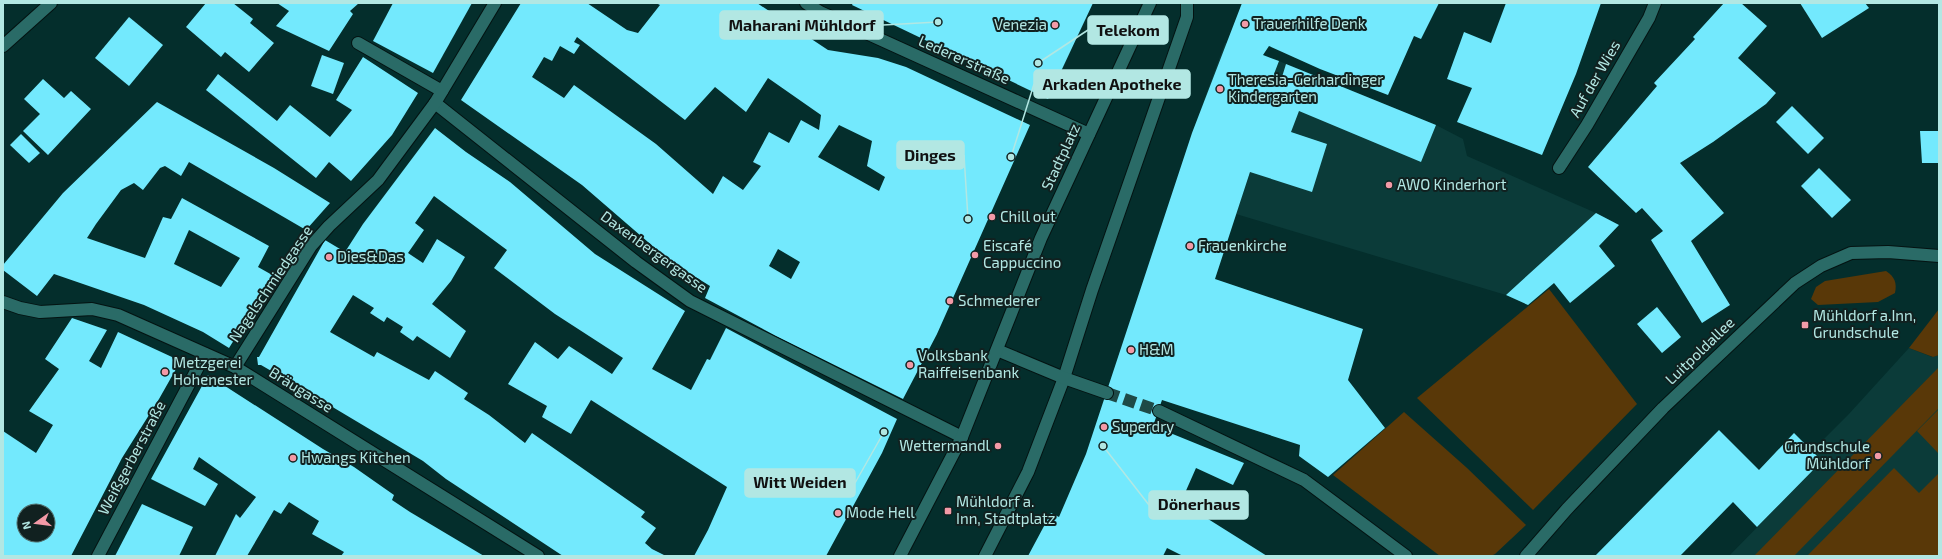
<svg xmlns="http://www.w3.org/2000/svg" width="1942" height="559" viewBox="0 0 1942 559" font-family="'Exo 2',sans-serif">
<style>
.built{fill:#0b3b39}
.green{fill:#593808}
.building{fill:#73e9fd;fill-rule:evenodd}
.lines{fill:none;stroke-linecap:round;stroke-linejoin:round}
.street-tunnel{stroke:#1e4a47;stroke-width:12;stroke-dasharray:12 6;stroke-linecap:butt}
.lane-casing{stroke:#041312;stroke-width:14}
.street-casing{stroke:#041312;stroke-width:14}
.lane{stroke:#2a6b67;stroke-width:12}
.street{stroke:#2a6b67;stroke-width:12}
.poi-dot{fill:#f39aa7;stroke:#112120;stroke-width:1.5}
.labels{text-anchor:middle;stroke-width:4;stroke-linejoin:round;paint-order:stroke}
.poi-label{font-size:15px;fill:#b2e7e3;stroke:#112120;text-anchor:start}
.street-label{font-size:15px;fill:#b2e7e3;stroke:#112120}
.leader{fill:none;stroke:#b2e7e3;stroke-width:1.5}
.callout-dot{fill:#b2e7e3;stroke:#112120;stroke-width:1.5}
.callout{fill:#b2e7e3;stroke:#b2e7e3;stroke-width:1.5}
.callout-label{font-size:16px;text-anchor:middle;font-weight:bold;fill:#111}
</style>
<rect width="100%" height="100%" fill="#042e2c"/>
<g class="built">
<polygon points="1225,43 1279,61 1436,125 1463,139 1467,156 1596,213 1619,225 1599,246 1528,305 1506,295 1236,214 1256,155 1192,133"/>
<polygon points="1909,348 1932,357 1939,355 1939,556 1729,556 1822,461 1812,451 1848,415"/>
</g>
<g class="green">
<path d="M 1886,271 C 1895,277 1897,283 1895,293 L 1878,302 L 1818,305 L 1811,299 L 1816,287 L 1825,281 Z"/>
<polygon points="1549,289 1637,404 1533,510 1417,398"/>
<polygon points="1939,309 1939,355 1933,357 1909,348"/>
<polygon points="1939,367 1939,408 1794,556 1754,556"/>
<polygon points="1939,409 1939,454 1917,431"/>
<polygon points="1404,412 1467,468 1526,525 1495,554 1491,556 1440,556 1333,475"/>
<polygon points="1894,468 1919,493 1939,473 1939,556 1807,556"/>
</g>
<g class="building">
<polygon points="206,3 233,3 253,19 250,23 274,43 249,72 225,52 221,57 186,27"/>
<polygon points="277,3 359,3 350,11 353,14 329,51 276,26 289,11"/>
<polygon points="393,3 472,3 433,73 373,41"/>
<path d="M 521,3 L 587,3 L 627,30 L 638,33 L 660,5 L 656,3 L 757,3 L 828,50 L 878,58 L 906,67 L 1030,125 L 937,334 L 903,399 L 776,336 L 705,298 L 710,286 L 670,261 L 582,185 L 461,100 ZM 577,37 L 685,120 L 715,87 L 746,112 L 768,78 L 821,115 L 819,130 L 801,120 L 789,143 L 769,132 L 753,162 L 761,166 L 743,190 L 723,176 L 713,194 L 656,144 L 574,85 L 564,98 L 532,77 L 544,57 L 552,61 L 560,46 L 574,54 L 580,45 L 574,42 ZM 839,125 L 872,141 L 867,166 L 885,177 L 879,191 L 818,157 ZM 778,249 L 800,262 L 791,279 L 769,266 Z"/>
<polygon points="853,3 1093,3 1048,99 852,5"/>
<polygon points="1242,3 1439,3 1421,39 1414,36 1388,95 1320,69 1269,46 1263,55 1279,61 1274,74 1282,77 1286,64 1436,125 1421,162 1299,111 1291,132 1327,144 1312,192 1250,172 1215,279 1363,329 1348,380 1385,428 1328,477 1299,456 1300,445 1162,400 1153,426 1244,463 1233,485 1196,468 1181,502 1267,556 1183,556 1167,548 1163,556 1028,556 1051,513 1059,517 1086,454 1192,133"/>
<polygon points="1506,3 1601,3 1576,74 1542,155 1457,122 1472,88 1447,79 1464,32 1491,43"/>
<polygon points="1724,3 1741,3 1767,26 1738,58 1776,93 1766,104 1713,142 1680,163 1724,213 1691,241 1730,305 1702,323 1651,240 1663,231 1642,208 1636,213 1588,167 1657,86 1654,83 1695,39 1693,37"/>
<polygon points="1800,3 1865,3 1869,8 1822,38"/>
<polygon points="129,17 163,45 129,86 95,58"/>
<polygon points="322,55 344,63 333,94 311,86"/>
<polygon points="363,57 418,93 392,135 351,181 329,162 316,178 206,90 218,74 277,121 290,105 330,137 352,110 336,100"/>
<polygon points="43,79 64,98 71,91 91,109 48,155 23,131 40,114 24,99"/>
<path d="M 157,102 L 274,168 L 330,203 L 306,230 L 189,162 L 181,176 L 165,166 L 160,168 L 143,190 L 134,183 L 121,190 L 96,224 L 87,238 L 145,258 L 163,217 L 171,219 L 182,198 L 269,246 L 258,267 L 274,276 L 229,348 L 203,332 L 144,305 L 54,274 L 37,296 L 3,270 L 3,265 L 63,193 ZM 189,230 L 240,258 L 221,287 L 174,264 Z"/>
<polygon points="1792,106 1824,138 1808,154 1776,122"/>
<polygon points="435,128 466,152 510,182 595,254 685,311 652,369 691,390 707,359 710,360 726,328 897,419 882,453 826,556 694,556 708,530 727,487 591,400 571,434 542,417 547,406 508,384 535,342 558,359 569,346 612,374 623,358 555,314 494,268 507,250 434,196 415,223 424,230 408,253 423,263 437,239 465,257 451,281 432,304 466,331 450,358 417,336 413,341 400,332 403,327 387,317 384,322 370,313 374,308 353,295 330,332 374,357 377,352 429,380 435,371 468,393 464,399 489,415 525,443 532,433 645,512 641,517 656,528 645,543 652,549 666,556 563,556 446,479 423,461 299,387 261,365 258,365 257,357 259,357 325,240 345,252 363,224"/>
<polygon points="1920,131 1939,131 1939,163 1922,163"/>
<polygon points="21,134 40,153 29,163 10,145"/>
<polygon points="1819,168 1851,200 1832,218 1801,186"/>
<polygon points="1596,213 1619,225 1599,246 1615,266 1570,303 1554,283 1528,305 1506,295"/>
<polygon points="1657,307 1681,337 1662,353 1637,324"/>
<path d="M 72,318 L 107,330 L 89,361 L 101,368 L 118,332 L 172,357 L 176,369 L 159,399 L 122,458 L 71,556 L 3,556 L 3,431 L 36,453 L 53,425 L 29,411 L 59,369 L 45,359 ZM 24,511 L 48,511 L 48,535 L 24,535 Z"/>
<polygon points="208,375 323,449 354,467 394,495 392,500 410,512 484,556 341,556 344,552 312,534 319,521 289,502 281,514 274,510 247,556 215,556 236,514 240,518 256,497 199,457 193,469 218,484 205,506 151,479"/>
<polygon points="1719,430 1759,470 1794,433 1822,461 1757,527 1733,502 1680,556 1595,556"/>
<polygon points="142,504 193,527 179,556 115,556"/>
</g>
<g class="lines">
<polyline class="street-tunnel" points="1107,393 1159,411"/>
<g class="lane-casing">
<polyline id="lane" points="985,556 1028,472 1064,378 1092,290 1187,17 1187,3"/>
</g>
<g class="street-casing">
<g id="street">
<polyline points="806,3 820,12 1089,134"/>
<polyline points="358,43 442,91"/>
<polyline points="3,46 51,3"/>
<polyline points="435,103 636,262 690,301 962,437"/>
<polyline points="1559,168 1587,125 1649,18 1655,3"/>
<polyline points="3,302 20,308 40,312 92,309 118,315 235,367 538,556"/>
<polyline points="997,350 1064,378 1107,393"/>
<polyline points="235,367 311,246 329,226 378,180 435,103 495,3"/>
<polyline points="1159,411 1304,480 1406,556"/>
<polyline points="98,556 205,354"/>
<polyline points="900,556 962,437 1041,238 1150,3"/>
<polyline points="1526,556 1567,509 1663,408 1795,283 1821,266 1851,253 1888,252 1939,256"/>
</g>
</g>
<use href="#lane" class="lane"/>
<use href="#street" class="street"/>
</g>
<g class="poi-dot">
<circle cx="1245" cy="24" r="4"/>
<circle cx="1055" cy="25" r="4"/>
<circle cx="1220" cy="89" r="4"/>
<circle cx="1389" cy="185" r="4"/>
<circle cx="992" cy="217" r="4"/>
<circle cx="1190" cy="246" r="4"/>
<circle cx="975" cy="255" r="4"/>
<circle cx="329" cy="257" r="4"/>
<circle cx="950" cy="301" r="4"/>
<rect x="1801" y="321" width="8" height="8" rx="2"/>
<circle cx="1131" cy="350" r="4"/>
<circle cx="910" cy="365" r="4"/>
<circle cx="165" cy="372" r="4"/>
<circle cx="1104" cy="427" r="4"/>
<circle cx="998" cy="446" r="4"/>
<circle cx="1878" cy="456" r="4"/>
<circle cx="293" cy="458" r="4"/>
<rect x="944" y="507" width="8" height="8" rx="2"/>
<circle cx="838" cy="513" r="4"/>
</g>
<g class="labels">
<g class="poi-label">
<text x="1253" y="29">Trauerhilfe Denk</text>
<text x="1047" y="30" text-anchor="end">Venezia</text>
<text x="1228" y="85">Theresia-Gerhardinger<tspan x="1228" dy="17">Kindergarten</tspan></text>
<text x="1397" y="190">AWO Kinderhort</text>
<text x="1000" y="222">Chill out</text>
<text x="983" y="251">Eiscafé<tspan x="983" dy="17">Cappuccino</tspan></text>
<text x="1198" y="251">Frauenkirche</text>
<text x="337" y="262">Dies&amp;Das</text>
<text x="958" y="306">Schmederer</text>
<text x="1813" y="321">Mühldorf a.Inn,<tspan x="1813" dy="17">Grundschule</tspan></text>
<text x="1139" y="355">H&amp;M</text>
<text x="918" y="361">Volksbank<tspan x="918" dy="17">Raiffeisenbank</tspan></text>
<text x="173" y="368">Metzgerei<tspan x="173" dy="17">Hohenester</tspan></text>
<text x="1112" y="432">Superdry</text>
<text x="990" y="451" text-anchor="end">Wettermandl</text>
<text x="1870" y="452" text-anchor="end">Grundschule<tspan x="1870" dy="17">Mühldorf</tspan></text>
<text x="301" y="463">Hwangs Kitchen</text>
<text x="956" y="507">Mühldorf a.<tspan x="956" dy="17">Inn, Stadtplatz</tspan></text>
<text x="846" y="518">Mode Hell</text>
</g>
<g class="street-label">
<text transform="translate(964 60) rotate(24)" y="5">Ledererstraße</text>
<text transform="translate(1595 79) rotate(-60)" y="5">Auf der Wies</text>
<text transform="translate(1061 157) rotate(-65)" y="5">Stadtplatz</text>
<text transform="translate(654 252) rotate(36)" y="5">Daxenbergergasse</text>
<text transform="translate(271 284) rotate(-56)" y="5">Nagelschmiedgasse</text>
<text transform="translate(1700 351) rotate(-44)" y="5">Luitpoldallee</text>
<text transform="translate(301 390) rotate(32)" y="5">Bräugasse</text>
<text transform="translate(132 458) rotate(-62)" y="5">Weißgerberstraße</text>
</g>
</g>
<path class="leader" d="M938 22L883 25M1038 63L1088 30M1011 157L1034 84M968 219L964 155M884 432L855 483M1103 446L1149 505"/>
<g class="callout-dot">
<circle cx="938" cy="22" r="4"/>
<circle cx="1038" cy="63" r="4"/>
<circle cx="1011" cy="157" r="4"/>
<circle cx="968" cy="219" r="4"/>
<circle cx="884" cy="432" r="4"/>
<circle cx="1103" cy="446" r="4"/>
</g>
<g class="callout">
<rect x="720" y="11" width="163" height="28" rx="4"/>
<rect x="1088" y="16" width="80" height="28" rx="4"/>
<rect x="1034" y="70" width="156" height="28" rx="4"/>
<rect x="897" y="141" width="67" height="28" rx="4"/>
<rect x="745" y="469" width="110" height="28" rx="4"/>
<rect x="1149" y="491" width="99" height="28" rx="4"/>
</g>
<g class="callout-label">
<text x="802" y="31">Maharani Mühldorf</text>
<text x="1128" y="36">Telekom</text>
<text x="1112" y="90">Arkaden Apotheke</text>
<text x="930" y="161">Dinges</text>
<text x="800" y="488">Witt Weiden</text>
<text x="1199" y="510">Dönerhaus</text>
</g>
<rect width="1942" height="559" fill="none" stroke="#b2e7e3" stroke-width="8"/>
<g transform="translate(36 523) rotate(256)"><circle r="19" fill="#112120" stroke="#51706e"/>
<path d="M0-3L7 15L0 10L-7 15Z" fill="#f39aa7"/>
<text y="-6" font-size="11" font-weight="bold" text-anchor="middle" fill="#b2e7e3">N</text>
</g>
</svg>
